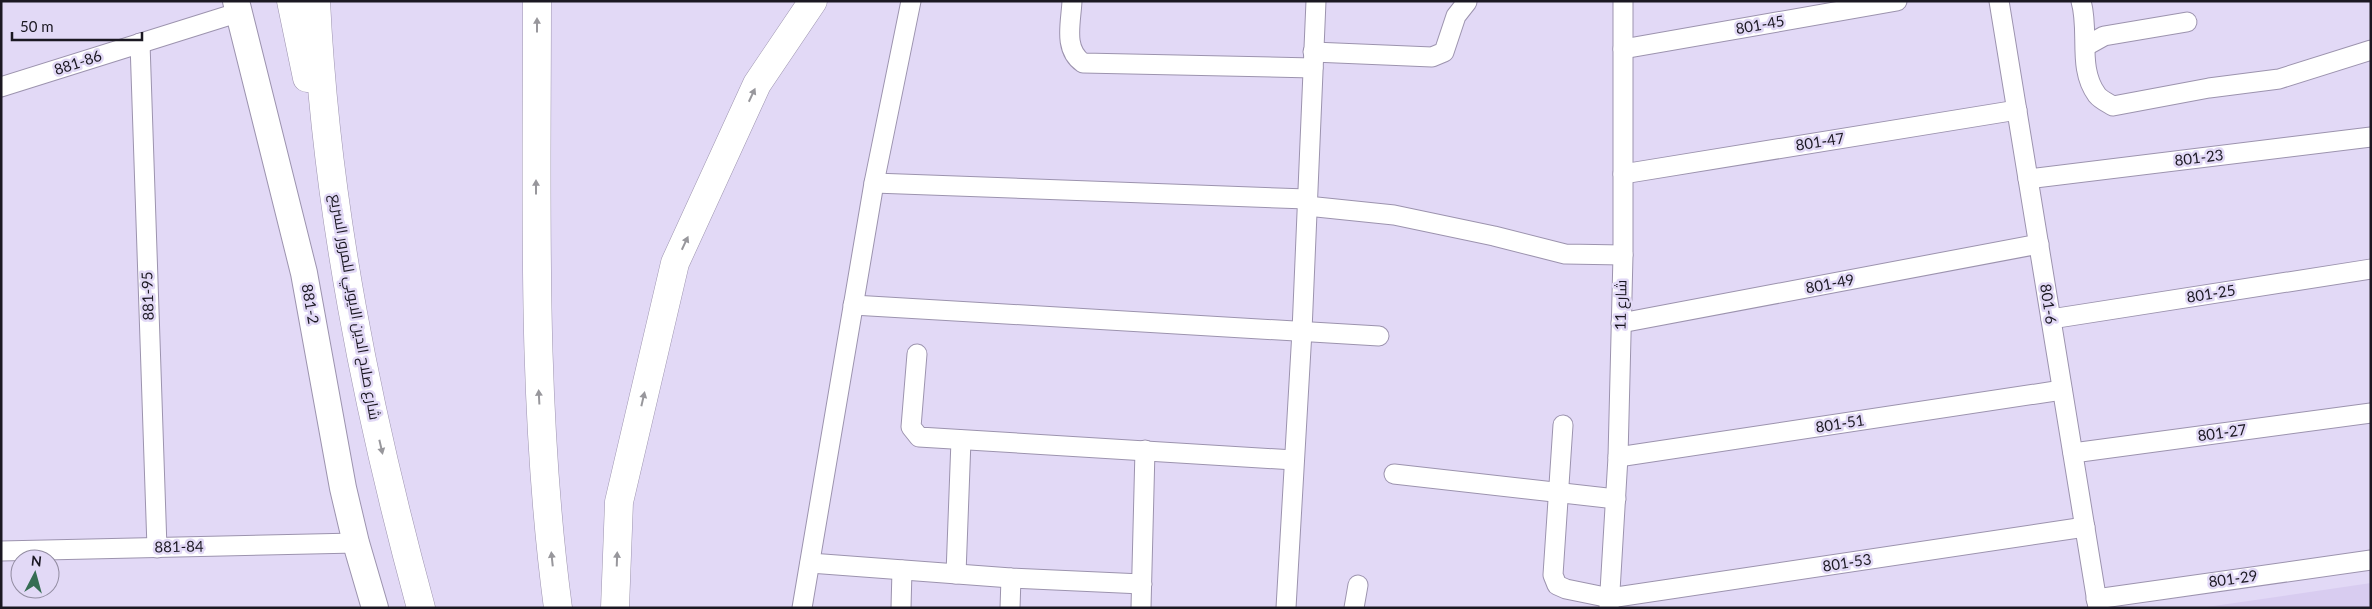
<svg xmlns="http://www.w3.org/2000/svg" width="2372" height="609" viewBox="0 0 2372 609" font-family="Lato,Cairo,sans-serif">
<style>
.built{fill:#d8ccf0}
.lines{fill:none;stroke-linecap:round;stroke-linejoin:round}
.street-casing{stroke:#9c93ae;stroke-width:21}
.secondary-casing{stroke:#9c93ae;stroke-width:28}
.highway-casing{stroke:#9c93ae;stroke-width:29}
.street{stroke:#fff;stroke-width:19}
.secondary{stroke:#fff;stroke-width:26}
.highway{stroke:#fff;stroke-width:28}
.oneway{fill:#98979c}
.labels{text-anchor:middle;stroke-width:5;stroke-linejoin:round;paint-order:stroke}
.street-label{font-size:15px;fill:#1b1822;stroke:#e2d9f6}
</style>
<rect width="100%" height="100%" fill="#e2d9f6"/>
<polygon class="built" points="2371,583 2371,608 2200,608"/>
<g class="lines">
<g class="street-casing">
<g id="street">
<path d="M 1072,1 C 1071,23 1063,49 1083,63 L 1313,68"/>
<polyline points="1999,1 2098,608"/>
<path d="M 2081,1 C 2090,32 2077,68 2097,95 C 2101,100 2108,103 2113,106 L 2209,88 L 2279,79 L 2371,50"/>
<polyline points="140,43 157,548"/>
<polyline points="2086,46 2104,36 2187,22"/>
<polyline points="1623,49 1897,1"/>
<polyline points="1313,52 1432,57 1444,52 1456,16 1467,2"/>
<polyline points="1,87 240,12"/>
<polyline points="1623,174 2017,110"/>
<polyline points="2028,179 2371,137"/>
<polyline points="874,183 1307,199"/>
<polyline points="1307,206 1394,215 1494,236 1565,254 1623,255"/>
<polyline points="853,305 1379,336"/>
<polyline points="2051,319 2371,269"/>
<polyline points="1621,323 2039,244"/>
<polyline points="917,354 911,427 919,437 1294,460"/>
<polyline points="1563,425 1553,575 1557,585 1566,589 1610,598 2085,527"/>
<polyline points="2073,453 2371,413"/>
<polyline points="1618,457 2062,390"/>
<polyline points="1394,474 1616,499"/>
<polyline points="1,551 356,543"/>
<polyline points="810,563 1011,578 1142,584"/>
<polyline points="956,574 961,440"/>
<polyline points="2096,599 2371,560"/>
<polyline points="802,608 874,183 911,1"/>
<polyline points="901,608 902,570"/>
<polyline points="1010,608 1011,578"/>
<polyline points="1141,608 1145,450"/>
<polyline points="1286,608 1302,331 1316,1"/>
<polyline points="1354,608 1358,585"/>
<polyline points="1609,608 1618,457 1623,255 1623,1"/>
</g>
</g>
<g class="secondary-casing">
<polyline id="secondary" points="236,1 304,273 343,488 356,543 375,608"/>
</g>
<g class="highway-casing">
<g id="highway">
<polyline points="291,1 307,78"/>
<path d="M 316,1 C 326,207 367,410 421,608"/>
<path d="M 537,1 C 537,204 531,406 558,608"/>
<polyline points="615,608 619,502 675,263 757,84 813,1"/>
</g>
</g>
<use href="#street" class="street"/>
<use href="#secondary" class="secondary"/>
<use href="#highway" class="highway"/>
</g>
<defs><path id="oneway-solid" d="M-6-.8H1V-3.2L6.5 0L1 3.2V.8H-6Z" transform="scale(1.25)"/></defs>
<g class="oneway">
<use href="#oneway-solid" transform="translate(537 25) rotate(-90)"/>
<use href="#oneway-solid" transform="translate(752 95) rotate(-65)"/>
<use href="#oneway-solid" transform="translate(536 187) rotate(-90)"/>
<use href="#oneway-solid" transform="translate(685 243) rotate(-65)"/>
<use href="#oneway-solid" transform="translate(539 397) rotate(-93)"/>
<use href="#oneway-solid" transform="translate(643 399) rotate(-77)"/>
<use href="#oneway-solid" transform="translate(381 447) rotate(77)"/>
<use href="#oneway-solid" transform="translate(552 559) rotate(-96)"/>
<use href="#oneway-solid" transform="translate(617 559) rotate(-88)"/>
</g>
<g class="labels">
<g class="street-label">
<text transform="translate(1760 25) rotate(-10)" y="5">801-45</text>
<text transform="translate(78 63) rotate(-18)" y="5">881-86</text>
<text transform="translate(1820 142) rotate(-9)" y="5">801-47</text>
<text transform="translate(2199 158) rotate(-7)" y="5">801-23</text>
<text transform="translate(1830 284) rotate(-11)" y="5">801-49</text>
<text transform="translate(2211 294) rotate(-9)" y="5">801-25</text>
<text transform="translate(148 296) rotate(-92)" y="5">881-95</text>
<text transform="translate(310 304) rotate(80)" y="5">881-2</text>
<text transform="translate(2048 304) rotate(81)" y="5">801-6</text>
<text transform="translate(1621 305) rotate(-89)" y="5">شارع 11</text>
<text transform="translate(355 307) rotate(80)" y="5">شارع صلاح الدين الايوبي للمرور السريع</text>
<text transform="translate(1840 424) rotate(-9)" y="5">801-51</text>
<text transform="translate(2222 433) rotate(-8)" y="5">801-27</text>
<text transform="translate(179 547) rotate(-1)" y="5">881-84</text>
<text transform="translate(1847 563) rotate(-9)" y="5">801-53</text>
<text transform="translate(2233 579) rotate(-8)" y="5">801-29</text>
</g>
</g>
<rect width="2372" height="609" fill="none" stroke="#1b1822" stroke-width="5"/>
<g transform="translate(35 574) rotate(6)"><circle r="24" fill="#e2d9f6" stroke="#928ca1"/>
<path d="M0-4L9 19L0 12L-9 19Z" fill="#366d53"/>
<text y="-8" font-size="14" font-weight="bold" text-anchor="middle" fill="#1b1822">N</text>
</g>
<path d="M12 32v8h130v-8" fill="none" stroke="#1b1822" stroke-width="2.5"/>
<text x="20" y="32" font-size="15" fill="#1b1822" stroke="#e2d9f6" stroke-width="4" paint-order="stroke">50 m</text>
</svg>
